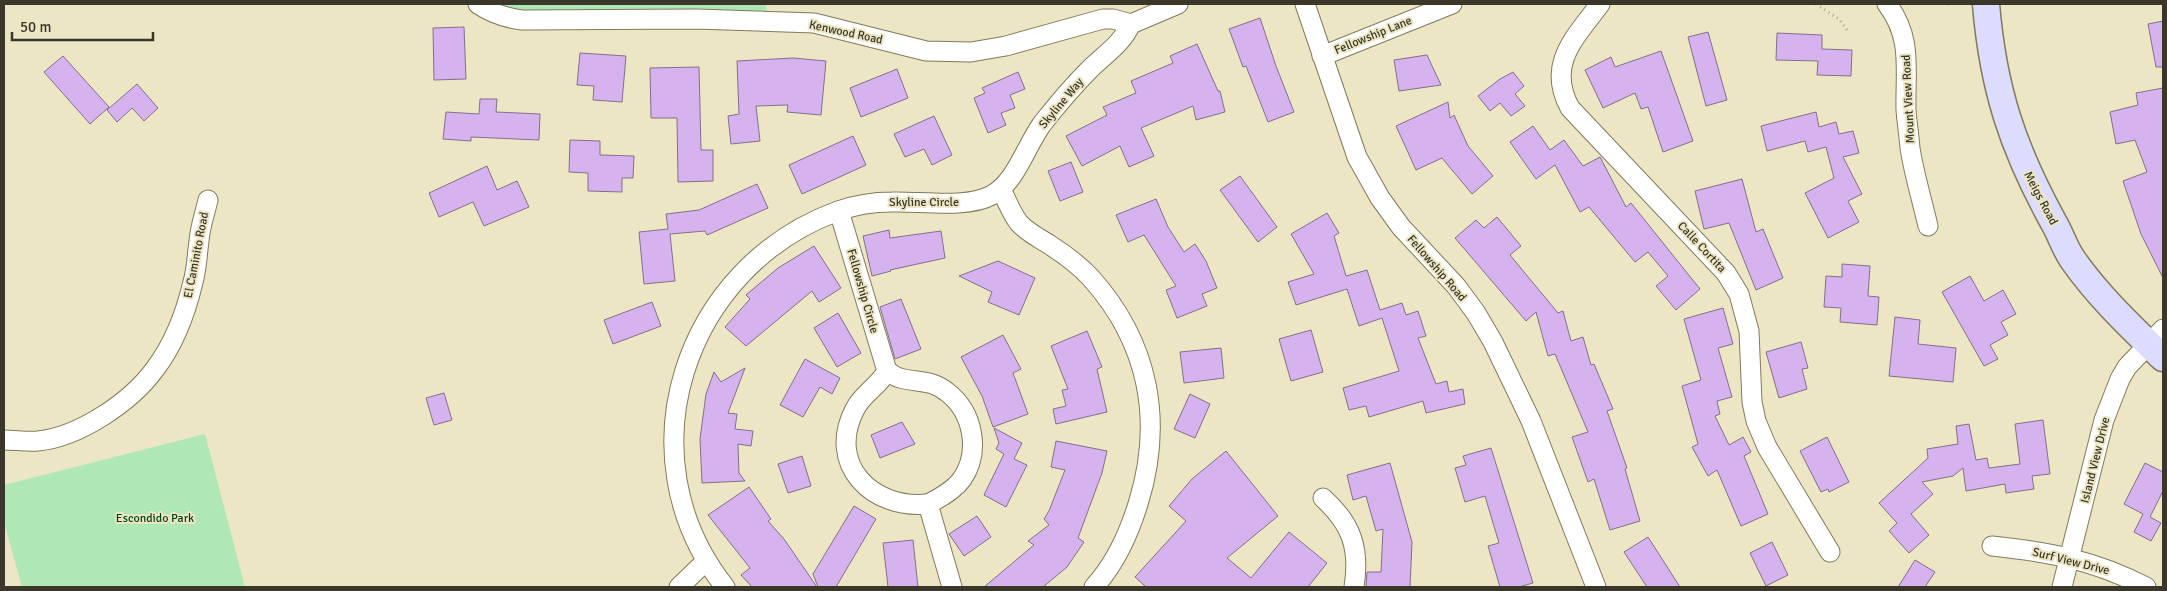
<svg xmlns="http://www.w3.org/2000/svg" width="2167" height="591" viewBox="0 0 2167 591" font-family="Signika,sans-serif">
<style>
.green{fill:#b0e7b6}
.building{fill:#d6b3ef;stroke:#80708b}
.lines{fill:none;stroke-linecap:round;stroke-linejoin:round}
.minor-casing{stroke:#817a5b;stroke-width:21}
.secondary-casing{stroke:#817a5b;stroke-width:29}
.path{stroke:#aca78d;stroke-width:3;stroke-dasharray:1 4;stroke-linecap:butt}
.minor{stroke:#fff;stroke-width:19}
.secondary{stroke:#dcddfe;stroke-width:26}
.labels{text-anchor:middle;stroke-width:4;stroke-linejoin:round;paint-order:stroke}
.street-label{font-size:12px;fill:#3a372a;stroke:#ede6c4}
.park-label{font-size:12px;fill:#034416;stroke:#ede6c4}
</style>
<rect width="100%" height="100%" fill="#ede6c4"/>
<g class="green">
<polygon points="478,4 766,4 768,22 522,20"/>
<polygon points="205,434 245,587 22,587 4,522 4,485"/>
</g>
<g class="building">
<polygon points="1260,18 1276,66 1294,112 1268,122 1246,66 1243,67 1229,29"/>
<polygon points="2163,21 2163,67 2156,67 2148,24"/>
<polygon points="464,27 466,79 434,80 433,28"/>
<polygon points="1708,32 1727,100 1706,106 1688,37"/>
<polygon points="1777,33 1822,35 1822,49 1852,50 1851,76 1817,75 1818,61 1776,60"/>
<polygon points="1197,44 1218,91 1220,91 1225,112 1196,120 1193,106 1141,128 1154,156 1129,167 1120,146 1082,166 1066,136 1107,115 1103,107 1136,93 1131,81 1173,63 1170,56"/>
<polygon points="1661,51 1693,141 1663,152 1648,107 1641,109 1635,93 1603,108 1585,70 1611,57 1615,67"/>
<polygon points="580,53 626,56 622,102 593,100 594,86 577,85"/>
<polygon points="1427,55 1441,85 1399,91 1394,60"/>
<polygon points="63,56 109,107 90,124 44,72"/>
<polygon points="793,58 826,61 821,115 787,112 788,105 756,106 760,141 731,144 728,116 739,114 737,61"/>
<polygon points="699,67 701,150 713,150 713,181 678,182 677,118 651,118 650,68"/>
<polygon points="897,69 908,98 861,117 850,88"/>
<polygon points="1018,72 1025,89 1010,95 1015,108 1001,113 1006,125 988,133 974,98 985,93 982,88"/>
<polygon points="1513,72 1524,86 1515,94 1525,106 1511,116 1500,103 1490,111 1478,96 1500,79"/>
<polygon points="137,84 158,108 144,121 132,108 117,122 107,110"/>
<polygon points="2163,88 2163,278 2141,234 2123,181 2147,172 2135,140 2116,144 2110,112 2138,105 2136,93"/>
<polygon points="480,99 497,99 496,112 540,114 539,140 471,137 471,141 443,139 446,112 479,114"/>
<polygon points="1448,102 1450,118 1454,115 1468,146 1493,176 1472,194 1442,158 1416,170 1396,126"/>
<polygon points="1816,112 1819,127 1836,122 1839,134 1853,131 1859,153 1843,157 1862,194 1848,201 1859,222 1828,238 1805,193 1834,178 1826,147 1808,152 1805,141 1767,151 1761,126"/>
<polygon points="934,116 952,155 932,165 924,149 905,157 894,134"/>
<polygon points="1533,126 1550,150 1564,140 1583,166 1600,157 1626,207 1631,203 1700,289 1676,310 1656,286 1668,276 1648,252 1635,262 1589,207 1580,212 1555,165 1536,179 1510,142"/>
<polygon points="853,136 866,165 802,194 789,165"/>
<polygon points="570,140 600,141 600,155 634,156 633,178 622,178 622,192 588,191 588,173 569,172"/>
<polygon points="1071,162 1083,192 1060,201 1048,171"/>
<polygon points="487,166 497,190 517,181 529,207 484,226 473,202 439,217 429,193"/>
<polygon points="1240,176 1277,227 1258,242 1220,190"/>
<polygon points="1742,179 1756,232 1763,229 1783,278 1756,290 1729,223 1704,229 1695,191"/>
<polygon points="757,184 768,208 707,235 705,231 670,234 675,281 644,284 639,232 668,229 666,214 699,210"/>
<polygon points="1156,199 1168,227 1184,252 1195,244 1206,261 1217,288 1202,294 1207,306 1177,318 1166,290 1176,286 1144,235 1128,242 1116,215"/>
<polygon points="1327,213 1339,233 1334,236 1346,276 1367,270 1380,310 1402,303 1406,315 1418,311 1426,336 1418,338 1436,384 1447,381 1449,392 1463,389 1465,404 1426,413 1423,401 1369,417 1366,406 1349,410 1343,388 1399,371 1382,318 1359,326 1347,289 1296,305 1288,282 1314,274 1291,234"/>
<polygon points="1497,217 1521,246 1510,255 1558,313 1563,311 1571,341 1583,337 1591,365 1594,364 1613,409 1607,411 1627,468 1625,469 1640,521 1610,530 1594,479 1588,482 1572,437 1588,432 1555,354 1548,356 1536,312 1526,321 1455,238 1476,220 1484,228"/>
<polygon points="889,230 890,238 941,231 945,258 890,270 891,271 872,276 863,236"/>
<polygon points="814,246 841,288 819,302 812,291 746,346 725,327 750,299 746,295 778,268"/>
<polygon points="998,261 1035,278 1019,315 988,302 992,292 959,276"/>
<polygon points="1842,264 1870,266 1868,296 1879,297 1877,325 1840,322 1841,308 1824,307 1826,276 1842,277"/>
<polygon points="1970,276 1984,301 2003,290 2016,314 2001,322 2008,335 1990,345 1998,359 1984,366 1942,292"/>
<polygon points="901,299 921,349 895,359 880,307"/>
<polygon points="652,302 661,326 613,344 604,320"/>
<polygon points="1723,308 1733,344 1718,348 1732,397 1717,401 1720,414 1715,416 1729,445 1743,437 1751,452 1744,456 1768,514 1741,526 1717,470 1708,476 1692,447 1698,444 1682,386 1701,380 1684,319"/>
<polygon points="838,313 861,353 837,367 814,328"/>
<polygon points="1895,317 1920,320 1918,344 1956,348 1953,382 1889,376"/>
<polygon points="1311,330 1323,372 1291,381 1279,339"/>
<polygon points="1087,331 1102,367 1097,369 1107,412 1056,424 1053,409 1066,406 1062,390 1068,389 1051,346"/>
<polygon points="1003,335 1021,369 1013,373 1028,414 993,427 982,396 961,357"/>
<polygon points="1801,342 1808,368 1802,369 1807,389 1779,398 1766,352"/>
<polygon points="1221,348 1224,378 1184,383 1180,352"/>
<polygon points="805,359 840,378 832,394 820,387 803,417 780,405"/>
<polygon points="745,368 728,413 737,414 735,429 753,431 751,446 738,444 739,473 745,481 702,483 700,439 706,394 714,372 721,382"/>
<polygon points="444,393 452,420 434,425 426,398"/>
<polygon points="1190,394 1210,404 1195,438 1174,429"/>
<polygon points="2043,420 2050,474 2032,476 2034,489 2006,493 2005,484 1966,491 1963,468 1953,476 1922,482 1933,494 1911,514 1929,535 1909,553 1889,531 1897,523 1879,503 1928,458 1927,449 1958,444 1956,426 1969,424 1976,460 1987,458 1989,468 2020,464 2015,424"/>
<polygon points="902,422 915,444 880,458 871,435"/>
<polygon points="994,428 1022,443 1014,459 1027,465 1006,507 984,495 1004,454 996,449 999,443"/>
<polygon points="1827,437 1849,482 1829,492 1828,489 1821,492 1800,451"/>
<polygon points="1056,441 1107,451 1102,473 1078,538 1084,542 1067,567 1043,587 984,587 1034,545 1028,541 1049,525 1044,519 1049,511 1065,470 1051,467"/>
<polygon points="1491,448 1533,583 1519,587 1500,587 1488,546 1499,543 1485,496 1465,502 1455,468 1466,465 1463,456"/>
<polygon points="1226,451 1278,516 1227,558 1251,578 1289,532 1327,563 1308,587 1146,587 1135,577 1186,521 1169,506 1192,479"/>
<polygon points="802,456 811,486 788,493 778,464"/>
<polygon points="1390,463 1412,542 1410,587 1366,587 1367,572 1381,572 1383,529 1376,531 1366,496 1353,500 1347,475"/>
<polygon points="2145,463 2163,472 2163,491 2150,517 2161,523 2151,541 2134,532 2143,514 2124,504"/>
<polygon points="749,487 771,519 768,521 784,539 817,587 752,587 741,575 750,568 708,515"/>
<polygon points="854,506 876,519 836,587 818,587 813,574"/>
<polygon points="977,516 991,537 964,556 949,534"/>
<polygon points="1648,537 1680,587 1647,587 1624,552"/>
<polygon points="913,540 918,587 888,587 883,543"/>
<polygon points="1772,542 1788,575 1766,586 1750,553"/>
<polygon points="1915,560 1935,572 1925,587 1898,587"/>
</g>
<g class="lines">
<g class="minor-casing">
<g id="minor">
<path d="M 478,4 C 491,13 506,18 522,20 L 697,19 L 814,23 L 926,51 L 971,52 L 1006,46 L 1103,19 L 1113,19 L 1131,24 L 1178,4"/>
<polyline points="1305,4 1357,157 1380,198 1401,227 1456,286 1476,313 1493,342 1531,421 1596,587"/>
<path d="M 1600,4 C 1575,38 1546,64 1570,108 L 1726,273 L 1739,294 L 1749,331 L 1752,402 L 1756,421 L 1767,447 L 1830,552"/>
<path d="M 1887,4 C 1913,38 1905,70 1906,110 C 1907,123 1909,135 1910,148 C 1914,174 1922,200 1928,226"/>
<polyline points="1322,56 1452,4"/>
<path d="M 1001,190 C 1007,200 1011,213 1019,223 C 1027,232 1039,238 1050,245 C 1064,254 1079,265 1091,278 C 1149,343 1164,421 1138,504 C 1129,533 1115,564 1094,587"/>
<path d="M 839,211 L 887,371 C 879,386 863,393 855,409 C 826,464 872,510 928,504 L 952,587"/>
<path d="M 887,371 C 891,373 895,377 900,378 C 918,383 931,379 947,392 C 973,412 981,451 962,479 C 955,489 940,498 928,504"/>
<path d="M 4,440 C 15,440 27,442 38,441 C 79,437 131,402 155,369 C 174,344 186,312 193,282 C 197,268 197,255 199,241 C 200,227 205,213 208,200"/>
<path d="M 1323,498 C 1352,524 1360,549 1354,587"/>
<path d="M 1992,546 C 2049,552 2094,560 2146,587"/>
<polyline points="679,587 706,561"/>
<path d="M 725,587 C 621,456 684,267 838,211 C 855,205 874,202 892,202 C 920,201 967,209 992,195 C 1016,182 1026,146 1042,124 C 1057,105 1072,87 1089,70 C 1105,54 1121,45 1131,24"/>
<polyline points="2062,587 2104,420 2120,379 2127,367 2163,329"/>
</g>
</g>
<g class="secondary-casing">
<path id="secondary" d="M 1986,4 C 1993,89 2013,149 2054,223 C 2061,235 2065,249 2073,260 C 2098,296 2132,328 2163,358"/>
</g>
<g class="path">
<polyline points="1816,4 1840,20 1849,33"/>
<polyline points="1948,4 1949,4"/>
</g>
<use href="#minor" class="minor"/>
<use href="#secondary" class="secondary"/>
</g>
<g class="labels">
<g class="street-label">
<text transform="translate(846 32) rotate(12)" y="4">Kenwood Road</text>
<text transform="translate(1373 35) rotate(-22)" y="4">Fellowship Lane</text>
<text transform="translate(1908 99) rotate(-93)" y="4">Mount View Road</text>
<text transform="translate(1061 103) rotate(-50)" y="4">Skyline Way</text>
<text transform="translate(2041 198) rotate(62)" y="4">Meigs Road</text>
<text x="924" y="206">Skyline Circle</text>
<text transform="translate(1702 247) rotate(47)" y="4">Calle Cortita</text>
<text transform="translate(196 255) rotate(-79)" y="4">El Caminito Road</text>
<text transform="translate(1437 268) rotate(49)" y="4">Fellowship Road</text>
<text transform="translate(863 291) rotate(74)" y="4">Fellowship Circle</text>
<text transform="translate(2095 460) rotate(-76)" y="4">Island View Drive</text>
<text transform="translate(2071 561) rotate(14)" y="4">Surf View Drive</text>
</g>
<g class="park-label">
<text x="155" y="522">Escondido Park</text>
</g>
</g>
<rect width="2167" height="591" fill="none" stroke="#3a372a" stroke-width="10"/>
<path d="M12 32v8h141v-8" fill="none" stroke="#3a372a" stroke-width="2.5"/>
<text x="20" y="32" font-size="15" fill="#3a372a" stroke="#ede6c4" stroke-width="4" paint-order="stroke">50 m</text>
</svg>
